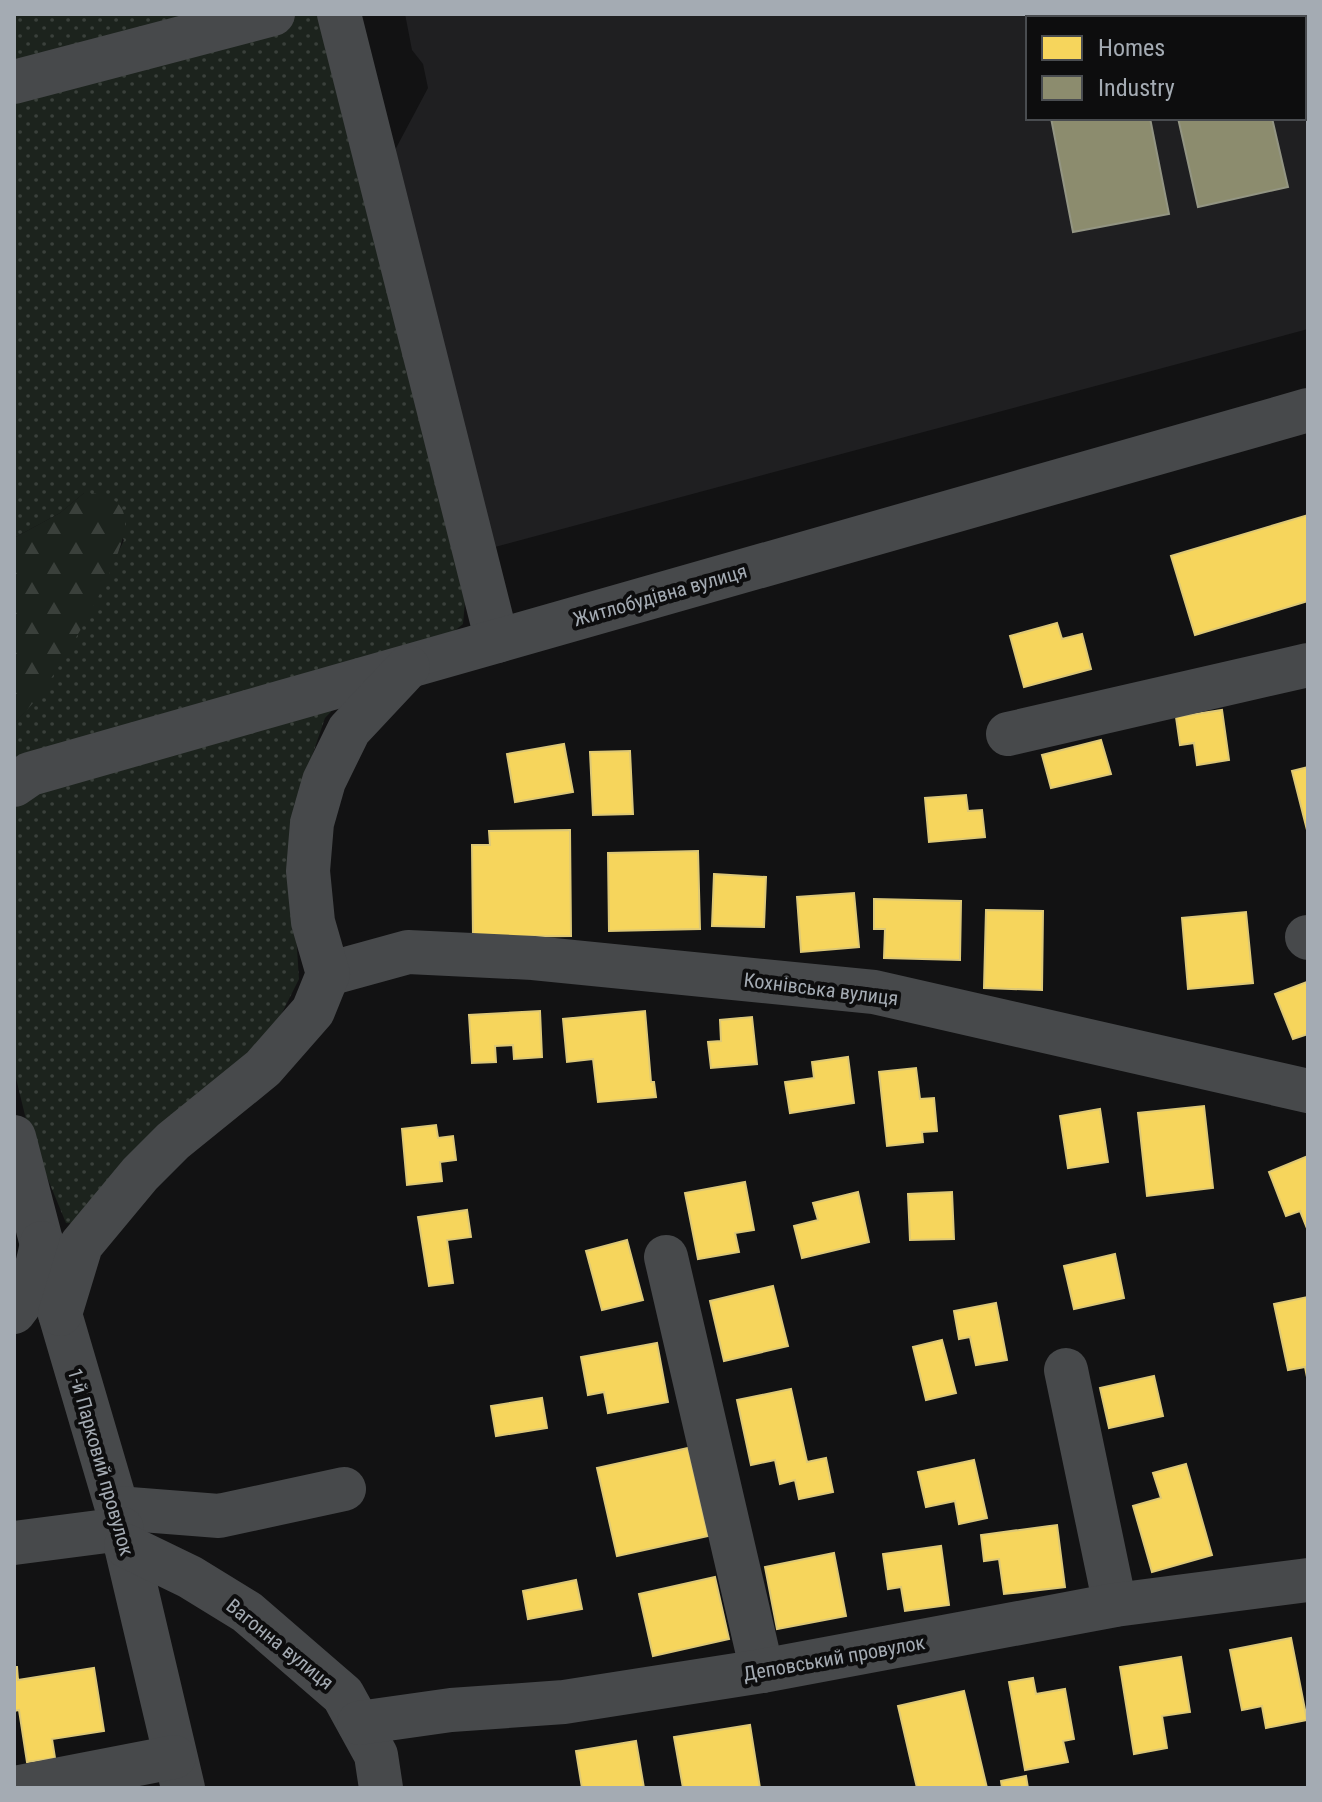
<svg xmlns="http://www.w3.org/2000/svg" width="1322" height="1802" viewBox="0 0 1322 1802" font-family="'Roboto Condensed',sans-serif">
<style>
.built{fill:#1f1f21;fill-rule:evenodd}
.grass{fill:url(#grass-dots)}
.forest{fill:url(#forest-firs)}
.homes{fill:#f6d55c;stroke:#ddc876;stroke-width:2}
.industry{fill:#8c8c6e;stroke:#939583;stroke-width:2}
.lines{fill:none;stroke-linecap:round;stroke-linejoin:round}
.minor{stroke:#47494b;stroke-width:44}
.labels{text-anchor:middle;stroke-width:8;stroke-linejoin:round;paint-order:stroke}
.street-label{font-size:20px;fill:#a4abb3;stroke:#0d0d0e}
</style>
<defs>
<pattern id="grass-dots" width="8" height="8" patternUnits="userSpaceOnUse" patternTransform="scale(2)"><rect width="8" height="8" fill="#1c231d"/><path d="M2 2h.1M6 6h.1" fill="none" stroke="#3a403b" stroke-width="1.8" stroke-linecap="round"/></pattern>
<pattern id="forest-firs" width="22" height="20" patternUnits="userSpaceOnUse" patternTransform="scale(2)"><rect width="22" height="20" fill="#1c231d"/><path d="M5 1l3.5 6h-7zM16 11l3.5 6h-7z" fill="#3a403b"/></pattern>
</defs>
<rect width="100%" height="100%" fill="#121213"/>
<path class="built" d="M 405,14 L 1308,14 L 1308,329 L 491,548 L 395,150 L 428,88 L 423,64 L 412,50 ZM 1028,18 L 1304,18 L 1304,118 L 1028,118 Z"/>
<path class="grass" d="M 14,14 L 318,14 L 465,601 L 463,624 L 446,638 L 389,651 L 325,718 L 310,762 L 296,933 L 299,979 L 264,1049 L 81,1224 L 66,1223 L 30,1136 L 14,1070 L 14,724 C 63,671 93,605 124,540 L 84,493 L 60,513 L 14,538 Z"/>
<path class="forest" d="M 84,493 C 102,493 123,498 125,520 C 129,553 58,673 35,701 C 28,709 21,716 14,724 L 14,538 L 60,513 Z"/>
<g class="homes">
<polygon points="1308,515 1308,601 1195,635 1171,556"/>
<polygon points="1057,623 1062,639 1082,634 1091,669 1024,687 1010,636"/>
<polygon points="1222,710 1229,760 1197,765 1194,743 1180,745 1176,717"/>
<polygon points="1101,740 1111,774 1051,788 1042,755"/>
<polygon points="564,744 573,792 515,802 507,754"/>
<polygon points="630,751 633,814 593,815 590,752"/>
<polygon points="1308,767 1308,830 1307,830 1292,771"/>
<polygon points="966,795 968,811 982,810 985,837 929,842 925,798"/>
<polygon points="570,830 571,936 473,937 472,845 490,845 489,831"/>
<polygon points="698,851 700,929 609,931 608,853"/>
<polygon points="714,874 766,877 764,927 712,926"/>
<polygon points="854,893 859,947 801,952 797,897"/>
<polygon points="874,899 961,901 960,960 884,958 885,929 874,929"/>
<polygon points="986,910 1043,911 1042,990 984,988"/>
<polygon points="1246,912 1253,983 1188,989 1182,918"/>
<polygon points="1307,982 1308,1034 1293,1039 1275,994"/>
<polygon points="540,1011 542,1057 514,1059 513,1045 495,1046 496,1062 472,1063 469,1015"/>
<polygon points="645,1011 651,1082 654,1082 656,1097 598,1102 593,1059 567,1062 563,1019"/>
<polygon points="752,1017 757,1064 711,1068 708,1042 721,1041 720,1020"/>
<polygon points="848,1057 854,1103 790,1113 785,1082 814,1078 812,1062"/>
<polygon points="916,1068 920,1099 934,1098 937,1131 922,1132 923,1142 887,1146 879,1072"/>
<polygon points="1204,1106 1213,1188 1147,1196 1138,1113"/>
<polygon points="1100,1109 1108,1162 1068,1168 1060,1116"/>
<polygon points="436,1125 438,1138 453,1136 456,1160 440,1162 442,1181 407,1185 402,1129"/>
<polygon points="1308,1156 1308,1231 1300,1211 1286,1216 1269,1172"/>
<polygon points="745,1182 754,1230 735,1233 739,1252 698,1259 685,1193"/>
<polygon points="858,1192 869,1242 802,1258 794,1226 818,1220 813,1203"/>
<polygon points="952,1192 954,1239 910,1240 908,1194"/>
<polygon points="467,1210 471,1237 447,1240 453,1283 429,1286 418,1217"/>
<polygon points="627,1240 643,1300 602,1310 586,1251"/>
<polygon points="1115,1254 1124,1298 1074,1309 1064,1266"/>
<polygon points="773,1286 788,1346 724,1361 710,1301"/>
<polygon points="1308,1297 1308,1382 1305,1367 1288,1370 1274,1304"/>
<polygon points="996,1303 1007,1360 976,1365 970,1337 959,1339 954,1311"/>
<polygon points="942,1340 956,1393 926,1400 913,1347"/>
<polygon points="657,1343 668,1402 608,1413 604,1392 588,1395 581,1357"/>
<polygon points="1154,1376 1163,1416 1109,1428 1100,1388"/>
<polygon points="791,1389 807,1462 826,1458 833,1492 799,1499 795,1480 780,1484 775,1460 751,1465 737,1400"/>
<polygon points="542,1398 547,1428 496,1436 491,1406"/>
<polygon points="688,1448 708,1536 617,1556 597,1468"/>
<polygon points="974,1460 987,1518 959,1524 955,1501 926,1507 918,1472"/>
<polygon points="1186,1464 1212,1555 1152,1572 1133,1506 1161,1498 1153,1473"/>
<polygon points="1057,1525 1065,1587 1004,1594 999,1559 984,1561 981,1535"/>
<polygon points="941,1546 949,1605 905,1611 901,1587 888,1589 883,1554"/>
<polygon points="834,1553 846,1616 777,1629 765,1567"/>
<polygon points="715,1577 729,1639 653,1656 639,1594"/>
<polygon points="576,1580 582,1609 528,1619 523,1591"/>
<polygon points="1291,1638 1307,1720 1266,1728 1262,1706 1242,1710 1230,1650"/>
<polygon points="1181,1657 1190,1712 1162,1716 1167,1748 1134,1754 1120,1667"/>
<polygon points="14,1667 17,1667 18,1680 94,1668 104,1731 52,1739 55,1758 27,1762 19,1710 14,1711"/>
<polygon points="1033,1678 1036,1694 1065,1689 1074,1739 1063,1741 1068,1762 1025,1770 1009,1682"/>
<polygon points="964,1691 987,1788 917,1788 898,1706"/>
<polygon points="750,1725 760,1788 683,1788 674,1737"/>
<polygon points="636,1741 644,1788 582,1788 576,1751"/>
<polygon points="1026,1776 1028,1788 1002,1788 1001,1781"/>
</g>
<g class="industry">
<polygon points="1051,118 1150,118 1169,214 1073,232"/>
<polygon points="1178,118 1272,118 1288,187 1198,207"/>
</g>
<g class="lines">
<g class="minor">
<polyline points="339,14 497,641"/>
<polyline points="14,82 273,14"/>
<polyline points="1008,734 1308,665"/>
<polyline points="14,785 30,774 1308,410"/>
<polyline points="1307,937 1308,938"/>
<polyline points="328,974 408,952 533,958 874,992 1308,1091"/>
<polyline points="14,1137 60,1314 117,1508 183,1788"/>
<polyline points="666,1257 762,1671"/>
<path d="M 14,1312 C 31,1291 37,1270 42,1243"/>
<polyline points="60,1314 81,1245 140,1174 173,1141 263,1068 313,1011 328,974 313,922 308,871 312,823 324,781 349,730 408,667"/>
<polyline points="1066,1370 1115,1605"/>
<polyline points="117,1508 219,1516 344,1489"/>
<polyline points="14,1543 122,1529"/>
<polyline points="126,1546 190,1577 247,1612 343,1695 376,1755 381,1788"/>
<polyline points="359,1723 451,1710 564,1702 762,1671 1115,1605 1308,1580"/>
<polyline points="14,1788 174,1757"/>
</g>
</g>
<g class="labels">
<g class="street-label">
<text transform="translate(660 595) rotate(-16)" y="7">Житлобудівна вулиця</text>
<text transform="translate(821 989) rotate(7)" y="7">Кохнівська вулиця</text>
<text transform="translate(101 1462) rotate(74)" y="7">1-й Парковий провулок</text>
<text transform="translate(280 1644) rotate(39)" y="7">Вагонна вулиця</text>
<text transform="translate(834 1658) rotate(-10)" y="7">Деповський провулок</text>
</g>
</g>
<rect width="1322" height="1802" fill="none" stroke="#a4abb3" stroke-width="32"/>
<rect x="1026" y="16" width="280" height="104" fill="#0d0d0e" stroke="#494c50" stroke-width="2"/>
<rect x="1042" y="36" width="40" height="24" fill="#f6d55c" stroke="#494c50" stroke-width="2"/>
<text x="1098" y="56" font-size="24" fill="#a4abb3">Homes</text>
<rect x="1042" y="76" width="40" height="24" fill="#8c8c6e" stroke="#494c50" stroke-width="2"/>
<text x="1098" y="96" font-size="24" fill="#a4abb3">Industry</text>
</svg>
